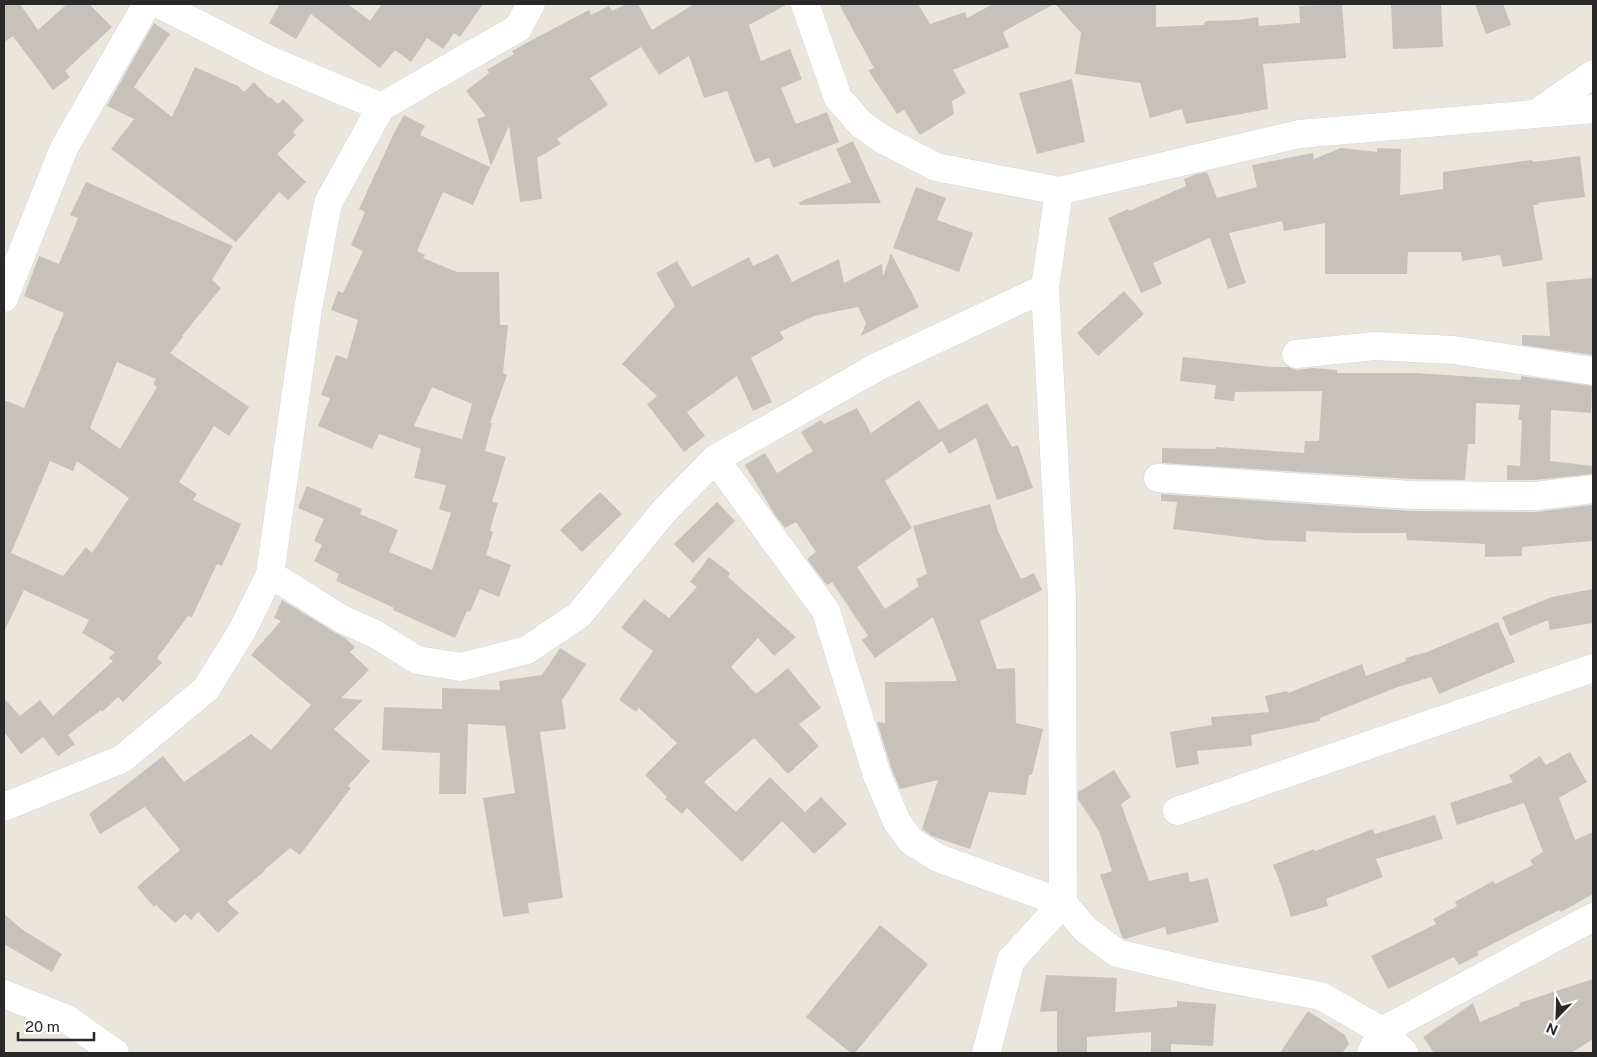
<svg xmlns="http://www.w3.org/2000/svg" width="1597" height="1057" viewBox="0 0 1597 1057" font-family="'Public Sans',sans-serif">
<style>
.building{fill:#c6c2bb;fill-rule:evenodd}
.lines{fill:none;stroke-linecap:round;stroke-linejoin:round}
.minor-casing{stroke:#d1d3e1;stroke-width:29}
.minor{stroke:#fff;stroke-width:28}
</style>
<rect width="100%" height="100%" fill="#ebe6dc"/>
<g class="building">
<polygon points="4,4 20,4 38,30 67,4 89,4 112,27 65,71 70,77 53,90 13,36 4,42"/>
<polygon points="280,4 348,4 370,21 382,4 483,4 460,37 454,33 443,49 427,38 411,62 395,50 380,68 311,14 296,39 269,23"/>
<polygon points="626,4 638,4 652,30 694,4 788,4 749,25 761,61 790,49 802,79 781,88 796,124 827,112 839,142 773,168 769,158 755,163 727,91 704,98 689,56 659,75 641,47 590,78 608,105 557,139 561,144 537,158 542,199 520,202 509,126 491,166 477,119 486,116 466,91 489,73 487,70 514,54 512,51 530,41 589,10 591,15 609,6 612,11"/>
<polygon points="839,4 918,4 930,24 965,12 967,18 993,4 1054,4 1003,32 1009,47 953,70 966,93 952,101 954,114 920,135 904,110 897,114 868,70 874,68"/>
<polygon points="1055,4 1156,4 1156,27 1203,25 1206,21 1238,20 1258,17 1259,26 1300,23 1299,6 1342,4 1346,58 1263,64 1268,109 1186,124 1182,109 1150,118 1140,83 1075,74 1081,33"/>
<polygon points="1391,4 1441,4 1443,47 1393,49"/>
<polygon points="1475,4 1503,4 1511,25 1486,34"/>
<polygon points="154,23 170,34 134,87 172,117 195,67 238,86 244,92 254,82 269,98 270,97 278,104 283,99 304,120 293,132 296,135 277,154 306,182 288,200 279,192 236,242 111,149 134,119 107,106"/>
<polygon points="1072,79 1085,142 1037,154 1019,93"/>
<path d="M 404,115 L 425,126 L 420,135 L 490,167 L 473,205 L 443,192 L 417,251 L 425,255 L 423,258 L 457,272 L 499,272 L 500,325 L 508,325 L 503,373 L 507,375 L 490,423 L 492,423 L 485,451 L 506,457 L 492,502 L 498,503 L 490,530 L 493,532 L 486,555 L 511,565 L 499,597 L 480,589 L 470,612 L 467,611 L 455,638 L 393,610 L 394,608 L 336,581 L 339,574 L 314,561 L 322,545 L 314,541 L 324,519 L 298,508 L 307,486 L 362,509 L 360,514 L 398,530 L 389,552 L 432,570 L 451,513 L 439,509 L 446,485 L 414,478 L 421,449 L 379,434 L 372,449 L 318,426 L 330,398 L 321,395 L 336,355 L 347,359 L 358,320 L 331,310 L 338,291 L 343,293 L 363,251 L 351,245 L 365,212 L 359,209 L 395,131 ZM 432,387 L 472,404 L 462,439 L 414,426 Z"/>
<polygon points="853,141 881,203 800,205 799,202 851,182 836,149"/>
<polygon points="1341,148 1377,152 1377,148 1401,149 1400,195 1443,189 1443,172 1532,160 1533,162 1580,156 1585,197 1538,203 1539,205 1533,205 1543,260 1503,267 1500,255 1462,261 1461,252 1408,252 1407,274 1325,274 1325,223 1284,231 1282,221 1229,233 1246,283 1228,289 1210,238 1153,263 1162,284 1141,293 1108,218 1128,209 1129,211 1186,186 1184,179 1197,174 1207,172 1217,198 1257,187 1252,165 1313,153 1314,159"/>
<path d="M 86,182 L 233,246 L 212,280 L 221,288 L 182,336 L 183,337 L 170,353 L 249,407 L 229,436 L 214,426 L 179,482 L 197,494 L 193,500 L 241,524 L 222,566 L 217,564 L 192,617 L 188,616 L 157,658 L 162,663 L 123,702 L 118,697 L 102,712 L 101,710 L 68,735 L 75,744 L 58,756 L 43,737 L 21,754 L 4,732 L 4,698 L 20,716 L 40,700 L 53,716 L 113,661 L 109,658 L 115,652 L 82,633 L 89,620 L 24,590 L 4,632 L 4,400 L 24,408 L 64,313 L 24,296 L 39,256 L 59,264 L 78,218 L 70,215 ZM 117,362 L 156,379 L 153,384 L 157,387 L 120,449 L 90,428 ZM 50,461 L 73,471 L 77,461 L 129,498 L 92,553 L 86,547 L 63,576 L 11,553 Z"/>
<polygon points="916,187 946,198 937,220 973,233 959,272 893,248"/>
<polygon points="891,253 919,307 861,336 866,323 858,307 814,316 780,332 784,339 751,358 772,402 753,411 737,376 687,412 705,436 684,452 647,404 657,396 622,364 675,306 656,273 677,261 692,287 749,257 753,266 778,254 792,282 839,259 844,283 882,264 883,277"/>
<polygon points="1593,278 1593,355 1522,345 1522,335 1550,336 1546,282"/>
<polygon points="1124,291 1144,314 1098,356 1077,333"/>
<polygon points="1183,357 1272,367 1288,367 1297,370 1312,368 1337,370 1337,373 1416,373 1521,380 1521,376 1592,386 1591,413 1551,410 1550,461 1593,466 1593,474 1535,480 1507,480 1507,465 1520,466 1522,420 1518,420 1520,405 1476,403 1475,444 1468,444 1465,480 1413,479 1162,463 1162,448 1216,449 1216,447 1304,453 1305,441 1319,441 1322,391 1235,392 1234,401 1214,399 1216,385 1180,381"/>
<polygon points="919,400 939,430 987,403 1012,447 1018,445 1033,488 997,500 976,438 949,454 942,441 885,481 912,528 857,567 885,609 919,586 916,579 927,574 913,526 990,504 998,531 1021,579 1034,573 1042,590 980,621 997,669 1015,668 1016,723 1043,729 1032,775 1029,775 1026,795 989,792 970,849 932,836 922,829 938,780 900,789 892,770 877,722 885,723 885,682 957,681 933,617 875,658 862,640 868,636 832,582 827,585 807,559 816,552 796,522 785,528 775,515 745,465 765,453 777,473 813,451 801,432 821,420 824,424 857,408 871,433"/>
<polygon points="600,492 622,514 582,552 560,530"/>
<polygon points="1161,494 1412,511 1536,512 1593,505 1593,541 1522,547 1522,556 1485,557 1485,544 1407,540 1406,533 1348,533 1306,531 1306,542 1264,540 1173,529 1177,502 1161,501"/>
<polygon points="717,502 735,521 693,563 674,544"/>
<polygon points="709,557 730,573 728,577 796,637 774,656 758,638 731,667 756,694 788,668 821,708 799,724 819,746 788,774 754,738 704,782 736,812 770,777 805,812 821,797 847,824 814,854 782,821 742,862 687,808 682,814 665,799 667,797 645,775 677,743 639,708 636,712 619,700 653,651 621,628 644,599 669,618 697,587 690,582"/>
<polygon points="1593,589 1593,623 1550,630 1548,620 1510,636 1502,617 1552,597"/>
<polygon points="282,600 334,632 345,638 355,647 350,652 369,670 341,698 363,700 334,729 370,761 348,786 351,788 300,855 290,848 264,870 265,871 227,902 239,913 218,933 198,912 191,920 185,914 175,923 156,905 154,907 137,887 180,850 145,807 100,834 89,814 163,756 184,782 251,734 271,750 311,705 251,655 281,621 274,618"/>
<polygon points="1498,622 1515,662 1439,694 1431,677 1395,688 1320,718 1320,721 1251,735 1252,746 1197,751 1199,764 1176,768 1170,732 1212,725 1211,717 1269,712 1265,696 1287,691 1288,693 1362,664 1366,676 1406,661 1405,658 1427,652"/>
<polygon points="560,648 586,664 562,700 566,729 540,732 563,898 528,903 529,913 503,917 483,798 515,793 505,726 468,724 466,794 439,794 440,753 382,750 384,707 442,709 442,688 500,690 499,681 542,675"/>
<polygon points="1570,752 1587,782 1559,798 1575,840 1593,832 1593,894 1561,912 1559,910 1477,952 1479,955 1459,965 1454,957 1388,989 1371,956 1436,924 1433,919 1457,906 1455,902 1493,881 1495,884 1533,865 1530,860 1543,852 1524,803 1457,825 1450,803 1513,782 1509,776 1540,756 1546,765"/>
<polygon points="1114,770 1131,797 1121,804 1149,881 1188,872 1190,882 1208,878 1219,922 1167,935 1165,927 1125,939 1122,937 1100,875 1112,871 1099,831 1078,799 1078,792"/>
<polygon points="1435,815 1443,839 1376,859 1383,877 1326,899 1328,906 1291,917 1281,885 1273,865 1314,849 1315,851 1373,829 1375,834"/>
<polygon points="4,914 23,930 62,954 52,972 4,944"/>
<polygon points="880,925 928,964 855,1053 851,1053 806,1017"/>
<polygon points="1046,975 1117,978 1115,1012 1177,1007 1177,1001 1216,1004 1213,1046 1171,1044 1171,1053 1151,1053 1151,1032 1087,1037 1087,1053 1057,1053 1057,1011 1040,1012"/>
<polygon points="1593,979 1593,1039 1571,1053 1434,1053 1423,1037 1473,1003 1480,1022 1520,1005 1519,1003"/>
<polygon points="1308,1011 1345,1035 1349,1044 1342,1053 1280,1053"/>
</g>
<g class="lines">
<g class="minor-casing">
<g id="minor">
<polyline points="159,4 267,59 381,107"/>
<polyline points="805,4 838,98 861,124 882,139 936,167 1059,191"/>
<polyline points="1537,113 1593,74"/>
<polyline points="4,298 64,148 147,4"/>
<polyline points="1296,354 1375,346 1453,350 1593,371"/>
<polyline points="715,459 826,611 877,775 897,822 911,841 938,858 1063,903 1011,960 986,1053"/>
<polyline points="1158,478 1412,495 1536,496 1593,489"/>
<polyline points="270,574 342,619 377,635 417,660 461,667 527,650 579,615 665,510 715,459 877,367 1045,288"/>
<polyline points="4,807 122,759 206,689 242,631 270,574 308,309 328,203 381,107 518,28 531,4"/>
<polyline points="1177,811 1593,668"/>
<polyline points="4,994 67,1019 115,1053"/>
<polyline points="1371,1053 1382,1031 1593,917"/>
<polyline points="1404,1053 1382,1031 1321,996 1213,976 1117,953 1086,930 1063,903 1062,599 1045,288 1059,191 1299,134 1593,109"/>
</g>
</g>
<use href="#minor" class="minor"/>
</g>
<rect width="1597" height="1057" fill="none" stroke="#292929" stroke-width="10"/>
<g transform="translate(1557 1017) rotate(203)" stroke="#ffffff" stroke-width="4" paint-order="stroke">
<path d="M0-4L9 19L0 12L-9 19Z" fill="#292929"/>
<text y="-8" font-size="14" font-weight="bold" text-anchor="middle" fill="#292929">N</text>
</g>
<path d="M18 1032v8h76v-8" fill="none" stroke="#292929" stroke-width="2.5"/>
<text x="25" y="1032" font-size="15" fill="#292929" stroke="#ffffff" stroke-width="4" paint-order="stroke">20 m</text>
</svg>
